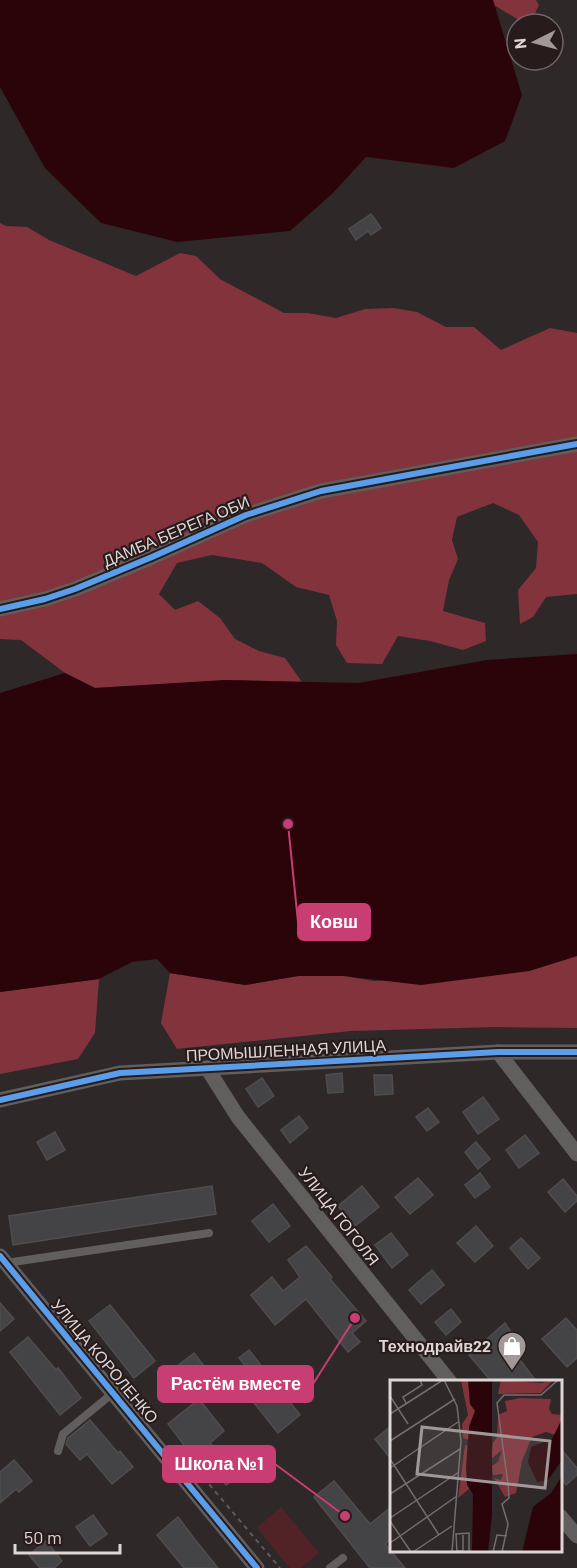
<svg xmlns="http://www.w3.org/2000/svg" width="577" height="1568" viewBox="0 0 577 1568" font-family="Barlow,sans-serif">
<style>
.green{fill:#522326}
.forest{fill:#82333b}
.water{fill:#2b0409}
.building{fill:#444345;stroke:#504d4f;stroke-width:1.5}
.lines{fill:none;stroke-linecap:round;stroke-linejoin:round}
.path{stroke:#5f5b5b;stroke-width:2;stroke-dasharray:4.5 4.5;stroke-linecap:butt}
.lane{stroke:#615e5e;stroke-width:8}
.street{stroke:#615e5e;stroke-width:15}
.cycleway-casing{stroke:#281b1c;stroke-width:10}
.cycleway{stroke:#5a9eea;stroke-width:6}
.labels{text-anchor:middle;stroke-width:4.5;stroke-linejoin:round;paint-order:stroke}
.street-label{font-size:16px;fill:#ded5d5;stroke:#281b1c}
.poi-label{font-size:16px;font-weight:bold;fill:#ded5d5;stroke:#281b1c;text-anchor:end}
.inset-road{fill:none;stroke:#756d6d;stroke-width:1.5}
.view{fill:#a19898;fill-opacity:0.15;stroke:#a19898;stroke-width:3}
.inset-edge{fill:none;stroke:#ded5d5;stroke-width:3}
.leader{fill:none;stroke:#c83e73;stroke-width:2}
.callout-dot{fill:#c83e73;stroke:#281b1c;stroke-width:2}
.callout{fill:#c83e73;stroke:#c83e73;stroke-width:2}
.callout-label{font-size:18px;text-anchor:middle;font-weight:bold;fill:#fff}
</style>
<rect width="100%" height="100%" fill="#2f2828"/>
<polygon class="green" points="281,1507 319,1553 301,1568 290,1568 257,1528"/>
<g class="forest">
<polygon points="493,0 536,0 539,5 530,24 525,24 494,5"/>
<polygon points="0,223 6,226 27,227 49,240 136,276 180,253 196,256 220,279 284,313 307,313 336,318 365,309 393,308 417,312 446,327 474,327 501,350 550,328 577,333 577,594 546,597 533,617 520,624 518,590 536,568 538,542 519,515 493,503 457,517 452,540 458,559 449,580 443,611 485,623 486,641 463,650 430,641 398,636 382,664 347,663 336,645 337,621 329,595 296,587 262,563 212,555 177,563 159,594 175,610 198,601 220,618 235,639 259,651 285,658 302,682 233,680 95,688 65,673 21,640 0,639"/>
<polygon points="577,956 577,1028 494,1027 351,1031 177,1049 161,1023 170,973 245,985 298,976 344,976 374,981 529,971"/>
<polygon points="99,979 95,1033 78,1059 0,1074 0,992"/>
</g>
<g class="water">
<polygon points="0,0 493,0 522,95 505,141 454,168 366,157 333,193 290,231 177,242 101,223 45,168 0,87"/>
<polygon points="577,654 577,956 529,971 421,985 344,976 298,976 245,985 170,973 157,959 132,962 99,979 0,992 0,693 65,673 95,688 224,680 358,683 487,660"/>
</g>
<g class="building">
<polygon points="371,214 381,228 371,235 368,231 356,240 349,229"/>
<polygon points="342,1073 343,1092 328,1093 326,1075"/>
<polygon points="374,1075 392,1075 393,1094 375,1095"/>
<polygon points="262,1078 274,1096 258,1107 246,1089"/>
<polygon points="483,1097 499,1119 478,1134 463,1112"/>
<polygon points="428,1108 439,1122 427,1131 416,1117"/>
<polygon points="299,1116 308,1128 290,1143 281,1130"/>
<polygon points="55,1132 65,1150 47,1160 37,1142"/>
<polygon points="525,1135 539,1153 519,1168 506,1150"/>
<polygon points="476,1142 490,1159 478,1169 465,1152"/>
<polygon points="480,1173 490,1187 475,1198 465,1185"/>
<polygon points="418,1178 433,1195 410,1214 395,1197"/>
<polygon points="563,1179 577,1196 577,1201 565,1212 548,1192"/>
<polygon points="212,1186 216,1214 13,1245 9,1216"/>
<polygon points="362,1186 379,1207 355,1226 338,1206"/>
<polygon points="273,1204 290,1226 269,1242 252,1221"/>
<polygon points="476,1226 493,1246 475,1262 457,1243"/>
<polygon points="391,1233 408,1255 392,1268 375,1245"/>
<polygon points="521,1238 540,1258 528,1269 510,1248"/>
<polygon points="306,1246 332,1277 330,1279 366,1321 352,1333 360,1342 348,1352 306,1299 275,1325 251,1295 272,1277 283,1291 300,1277 288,1260"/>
<polygon points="432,1270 444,1285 421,1304 409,1290"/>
<polygon points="0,1303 14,1319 0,1331"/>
<polygon points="110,1305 155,1361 134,1378 89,1321"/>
<polygon points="451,1309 461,1322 446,1335 435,1322"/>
<polygon points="566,1318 577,1330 577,1358 567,1367 542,1339"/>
<polygon points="505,1323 511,1332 510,1347 537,1382 492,1382 469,1355"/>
<polygon points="28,1337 56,1370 58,1368 81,1398 60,1415 10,1352"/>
<polygon points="249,1350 300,1415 278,1433 240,1385 252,1375 239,1358"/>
<polygon points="194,1353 214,1379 191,1397 171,1371"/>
<polygon points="199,1399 224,1431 210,1443 237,1477 226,1485 199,1452 193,1457 168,1424"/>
<polygon points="90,1420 118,1453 120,1451 133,1467 112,1484 87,1454 80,1460 66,1444 68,1438"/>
<polygon points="391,1426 391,1459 375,1439"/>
<polygon points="561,1449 577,1468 577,1475 566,1485 561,1478"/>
<polygon points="14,1460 32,1481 19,1492 16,1489 0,1503 0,1472"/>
<polygon points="334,1481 370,1524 391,1507 391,1539 385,1544 405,1568 370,1568 314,1497"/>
<polygon points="93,1515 107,1534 90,1546 76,1527"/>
<polygon points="178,1517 196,1541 218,1568 184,1568 157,1535"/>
<polygon points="46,1541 62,1561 54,1568 40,1568 29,1555"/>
</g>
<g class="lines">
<polyline class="path" points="186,1457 280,1568"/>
<g class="lane">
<polyline points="6,1263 209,1233"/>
<polyline points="58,1451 63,1434 113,1393"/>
<polyline points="330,1568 343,1558"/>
</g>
<g class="street">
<polyline points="0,609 45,599 75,589 152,557 246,515 321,491 577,444"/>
<polyline points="498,1052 577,1154"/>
<polyline points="207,1068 238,1117 450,1382"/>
<polyline points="0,1100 120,1073 498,1052 577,1052"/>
<polyline points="0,1256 257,1568"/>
<polyline points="560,1516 577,1536"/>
</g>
<g class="cycleway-casing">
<g id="cycleway">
<polyline points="0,609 45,599 75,589 152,557 246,515 321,491 577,444"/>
<polyline points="0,1100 120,1073 498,1052 577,1052"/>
<polyline points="0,1256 257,1568"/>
</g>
</g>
<use href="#cycleway" class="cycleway"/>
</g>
<defs>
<g id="shop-pin" transform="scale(1.5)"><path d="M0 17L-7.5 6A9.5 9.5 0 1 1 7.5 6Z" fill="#a19898" stroke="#281b1c"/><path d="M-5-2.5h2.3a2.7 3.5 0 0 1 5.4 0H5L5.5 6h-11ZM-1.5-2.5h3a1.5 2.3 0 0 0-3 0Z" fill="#fff"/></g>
</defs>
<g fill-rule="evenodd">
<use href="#shop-pin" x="512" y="1346"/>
</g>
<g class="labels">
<g class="street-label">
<text transform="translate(176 531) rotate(-23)" y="6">ДАМБА БЕРЕГА ОБИ</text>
<text transform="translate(286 1050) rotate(-3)" y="6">ПРОМЫШЛЕННАЯ УЛИЦА</text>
<text transform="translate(339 1216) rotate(52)" y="6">УЛИЦА ГОГОЛЯ</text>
<text transform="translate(105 1361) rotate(50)" y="6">УЛИЦА КОРОЛЕНКО</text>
</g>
<g class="poi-label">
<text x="491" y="1352">Технодрайв22</text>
</g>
</g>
<g transform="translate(390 1380)">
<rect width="172" height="172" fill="#2f2828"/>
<path d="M 71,0 L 78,0 L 85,31 L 79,47 L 79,60 L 73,58 L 72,44 L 78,35 ZM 111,0 L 151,3 L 163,0 L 151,13 L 108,14 ZM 130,18 L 161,19 L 159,29 L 162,34 L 172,35 L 172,39 L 165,55 L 156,52 L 142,57 L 132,81 L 126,113 L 115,117 L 104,98 L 111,100 L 113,94 L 103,95 L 102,86 L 108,82 L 112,70 L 101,79 L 103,63 L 107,57 L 108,35 L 117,31 L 115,21 ZM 75,65 L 79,66 L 79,109 L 68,118 Z" fill="#82333b"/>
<path d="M 78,0 L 102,0 L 102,135 L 98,172 L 82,172 L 83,114 L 77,105 L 76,87 L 79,47 L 85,31 L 80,24 ZM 172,39 L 172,80 L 158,100 L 147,102 L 138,82 L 141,67 L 162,59 ZM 172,96 L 172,172 L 132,172 L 143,127 L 161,113 Z" fill="#2b0409"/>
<path class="inset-road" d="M 54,0 L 67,26 L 71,61 L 62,172M 0,16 L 18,44M 16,23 L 13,17 L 32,5 L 30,0M 0,34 L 53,0M 0,61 L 65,19M 0,79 L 49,155M 0,88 L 68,42M 0,114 L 70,69M 0,138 L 69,92M 0,141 L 21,172M 0,163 L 67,116M 67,171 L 73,171 L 73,155M 23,172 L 62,146M 67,172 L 66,154 L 79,153 L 79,172M 103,172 L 107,155 L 117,156M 112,172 L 118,144 L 112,124 L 119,118 L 118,104 L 107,23 L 114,15 L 151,15 L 168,0"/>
<path class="view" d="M 32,47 L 160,61 L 155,108 L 27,94 Z"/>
<rect width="172" height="172" class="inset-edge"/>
</g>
<path class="leader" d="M288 824L298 922M355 1318L313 1384M345 1516L275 1464"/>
<g class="callout-dot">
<circle cx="288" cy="824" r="6"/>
<circle cx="355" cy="1318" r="6"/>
<circle cx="345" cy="1516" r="6"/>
</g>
<g class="callout">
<rect x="298" y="904" width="72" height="36" rx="6"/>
<rect x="158" y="1366" width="155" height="36" rx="6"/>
<rect x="163" y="1446" width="112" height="36" rx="6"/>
</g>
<g class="callout-label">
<text x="334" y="928">Ковш</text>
<text x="236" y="1390">Растём вместе</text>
<text x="219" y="1470">Школа №1</text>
</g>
<g transform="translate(535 42) rotate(264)"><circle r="28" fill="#281b1c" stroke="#716566" stroke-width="1.5"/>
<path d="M0-4.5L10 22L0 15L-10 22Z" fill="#a19898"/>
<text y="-9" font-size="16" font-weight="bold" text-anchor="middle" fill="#ded5d5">N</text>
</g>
<path d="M15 1544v9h105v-9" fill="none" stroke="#ded5d5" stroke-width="3"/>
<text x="24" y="1544" font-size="18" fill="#ded5d5" stroke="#281b1c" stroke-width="4.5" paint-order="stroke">50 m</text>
</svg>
